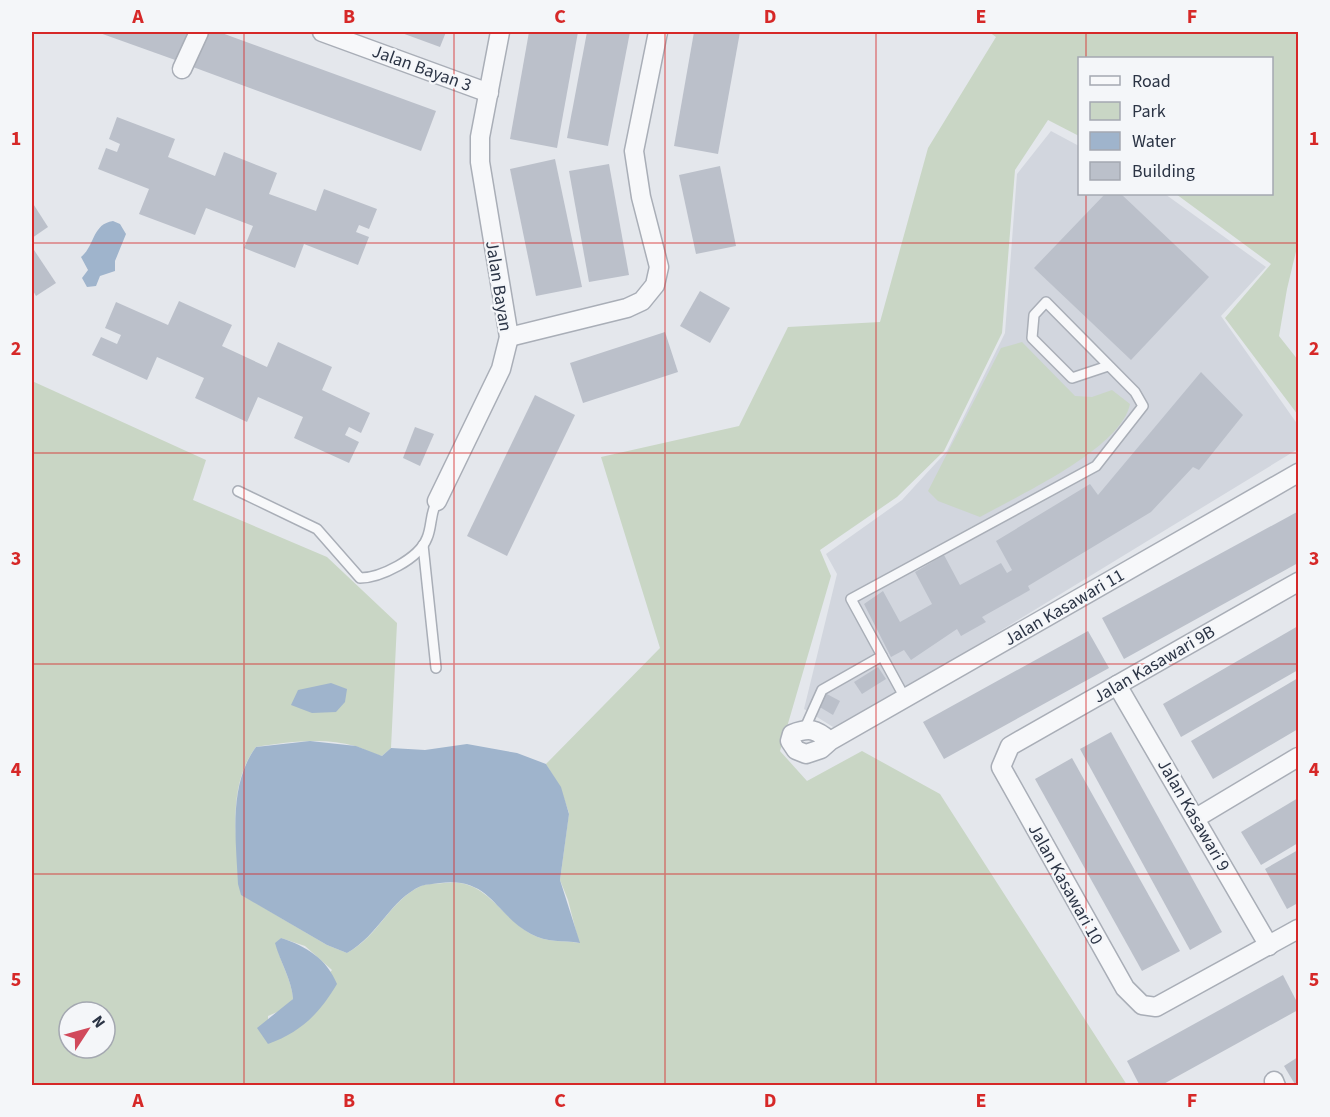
<svg xmlns="http://www.w3.org/2000/svg" width="1330" height="1117" viewBox="0 0 1330 1117" font-family="'Source Sans 3',sans-serif">
<style>
.built{fill:#d2d6de}
.green{fill:#c9d6c5;fill-rule:evenodd}
.water{fill:#9fb4cc}
.building{fill:#bbc0ca}
.lines{fill:none;stroke-linecap:round;stroke-linejoin:round}
.service-casing{stroke:#a9aeb7;stroke-width:12}
.minor-casing{stroke:#a9aeb7;stroke-width:21}
.service{stroke:#f7f8fa;stroke-width:9}
.minor{stroke:#f7f8fa;stroke-width:18}
.grid{fill:none;stroke:#d62828;stroke-width:1.5;stroke-opacity:0.55}
.labels{text-anchor:middle;stroke-width:4.5;stroke-linejoin:round;paint-order:stroke}
.street-label{font-size:18px;fill:#2b3445;stroke:#f4f6f9}
.neatline{fill:none;stroke:#d62828;stroke-width:2}
.grid-label{font-size:20px;text-anchor:middle;font-weight:bold;fill:#d62828}
</style>
<rect width="100%" height="100%" fill="#e4e7ec"/>
<polygon class="built" points="1051,131 1079,146 1080,194 1165,194 1266,267 1221,316 1298,425 1298,449 838,730 804,709 837,574 826,554 902,500 947,451 1005,333 1017,174"/>
<g class="green">
<path d="M 989,32 L 1298,33 L 1298,243 L 1287,289 L 1279,336 L 1298,360 L 1298,415 L 1225,318 L 1271,264 L 1176,194 L 1272,194 L 1272,58 L 1080,58 L 1079,136 L 1048,120 L 1015,170 L 1002,333 L 944,451 L 897,497 L 820,550 L 831,576 L 780,751 L 807,781 L 862,751 L 940,794 L 1127,1085 L 32,1086 L 32,381 L 206,460 L 193,500 L 327,557 L 397,623 L 391,748 L 382,756 C 372,754 365,749 355,746 C 324,737 288,742 256,747 C 225,788 237,847 242,895 L 327,945 L 347,953 C 379,936 389,901 421,886 C 428,883 437,884 444,883 C 486,877 499,916 531,934 C 547,943 562,940 579,943 L 568,900 L 560,880 L 569,813 L 560,787 L 546,764 L 660,648 L 601,457 L 739,426 L 788,327 L 880,322 L 928,148 L 996,37 ZM 281,938 L 305,946 L 332,970 L 268,1044 L 268,1016 L 284,1009 L 293,999 C 292,980 280,963 276,943 ZM 69,1012 L 105,1012 L 105,1048 L 69,1048 Z"/>
<path d="M 1022,342 L 1075,396 L 1092,397 L 1112,390 L 1130,404 C 1121,449 1019,495 980,517 L 938,501 L 928,491 L 1001,348 Z"/>
</g>
<g class="water">
<path d="M 113,221 L 120,224 L 126,234 L 115,261 L 115,271 L 100,276 L 96,286 L 87,287 L 82,278 L 88,270 L 81,257 C 95,246 92,224 113,221 Z"/>
<polygon points="331,683 347,689 345,702 336,712 312,713 291,705 298,690"/>
<path d="M 310,741 L 356,746 L 382,756 L 391,748 L 425,750 L 467,744 L 517,753 L 546,764 L 561,787 L 569,814 L 560,880 L 580,943 C 562,940 547,943 531,934 C 494,914 491,877 440,883 C 434,884 427,884 421,886 C 390,900 379,935 347,953 L 327,945 L 241,895 L 238,884 C 236,839 228,785 256,747 Z"/>
<path d="M 281,938 C 306,946 327,959 337,984 C 319,1014 301,1032 268,1044 L 257,1028 L 293,999 C 292,980 280,962 275,943 Z"/>
</g>
<g class="building">
<polygon points="97,32 189,32 178,61"/>
<polygon points="206,32 219,32 436,111 421,151 193,67"/>
<polygon points="399,32 446,32 440,47"/>
<polygon points="529,32 578,32 557,148 510,139"/>
<polygon points="587,32 630,32 608,146 567,138"/>
<polygon points="694,32 740,32 718,154 674,146"/>
<polygon points="117,117 175,139 168,157 215,176 224,152 277,173 269,194 316,211 324,189 377,209 369,229 359,225 356,232 369,237 358,265 304,244 295,268 244,248 253,226 206,208 195,235 139,214 149,189 98,169 106,148 117,152 120,144 109,139"/>
<polygon points="555,159 582,287 536,296 510,169"/>
<polygon points="609,164 629,275 589,282 569,171"/>
<polygon points="720,166 736,246 696,254 679,175"/>
<polygon points="1105,194 1121,194 1209,277 1131,360 1034,268"/>
<polygon points="32,202 48,227 32,238"/>
<polygon points="32,247 56,283 36,296 32,289"/>
<polygon points="700,291 730,308 710,343 680,326"/>
<polygon points="179,301 232,325 222,346 267,367 278,342 332,367 322,390 370,413 361,433 349,427 345,435 359,442 349,463 294,438 303,417 258,397 247,422 195,398 204,378 157,357 147,380 92,355 101,337 117,344 121,335 105,328 116,302 168,325"/>
<polygon points="665,332 678,372 583,403 570,363"/>
<polygon points="1201,372 1243,415 1199,470 1193,467 1151,512 1028,586 1030,590 982,617 986,622 961,636 957,629 911,660 904,650 891,657 864,604 883,591 900,622 932,604 915,572 944,555 960,585 1001,563 1007,573 1012,570 996,541 1090,484 1098,495"/>
<polygon points="535,395 575,415 507,556 467,536"/>
<polygon points="415,427 434,434 420,466 403,458"/>
<polygon points="1297,512 1298,563 1124,659 1102,618"/>
<polygon points="1298,626 1298,670 1181,737 1163,704"/>
<polygon points="1088,631 1109,668 944,759 923,722"/>
<polygon points="878,667 886,679 862,694 854,682"/>
<polygon points="1298,678 1298,729 1213,779 1191,741"/>
<polygon points="825,693 840,701 833,715 818,706"/>
<polygon points="1111,732 1222,932 1190,950 1080,749"/>
<polygon points="1072,758 1180,951 1142,971 1035,779"/>
<polygon points="1298,798 1298,843 1261,865 1241,832"/>
<polygon points="1298,850 1298,903 1287,909 1265,869"/>
<polygon points="1283,975 1298,1004 1298,1010 1160,1086 1140,1086 1127,1061"/>
<polygon points="1298,1057 1298,1086 1296,1086 1284,1066"/>
</g>
<g class="lines">
<g class="service-casing">
<g id="service">
<path d="M 238,491 L 317,529 L 360,578 C 380,578 419,559 427,538 C 432,527 430,513 437,501"/>
<polyline points="423,545 436,668"/>
<polyline points="905,698 851,599 1096,466 1143,406 1135,392 1046,302 1034,315 1032,338 1072,378 1108,366"/>
<polyline points="805,728 822,690 882,656"/>
</g>
</g>
<g class="minor-casing">
<g id="minor">
<polyline points="322,32 489,93"/>
<polyline points="182,69 199,32"/>
<polyline points="509,337 627,308 642,301 655,285 659,267 641,197 634,151 658,32"/>
<polyline points="437,501 501,369 509,337 480,162 480,137 500,32"/>
<polyline points="1298,582 1010,746 1001,767 1125,988 1142,1005 1156,1007 1298,929"/>
<polyline points="1117,685 1269,946"/>
<path d="M 830,741 C 816,729 809,727 792,734 L 790,741 L 796,750 L 806,754 L 821,749 L 830,741 L 1298,473"/>
<polyline points="1196,818 1298,757"/>
<polyline points="1274,1081 1276,1086"/>
</g>
</g>
<use href="#service" class="service"/>
<use href="#minor" class="minor"/>
</g>
<path class="grid" d="M 244,32 L 244,1086M 454,32 L 454,1086M 665,32 L 665,1086M 876,32 L 876,1086M 1086,32 L 1086,58M 1086,194 L 1086,1086M 32,243 L 1298,243M 32,453 L 1298,453M 32,664 L 1298,664M 32,874 L 1298,874"/>
<g class="labels">
<g class="street-label">
<text transform="translate(422 68) rotate(20)" y="6">Jalan Bayan 3</text>
<text transform="translate(499 286) rotate(81)" y="6">Jalan Bayan</text>
<text transform="translate(1064 607) rotate(-30)" y="6">Jalan Kasawari 11</text>
<text transform="translate(1154 664) rotate(-30)" y="6">Jalan Kasawari 9B</text>
<text transform="translate(1194 815) rotate(60)" y="6">Jalan Kasawari 9</text>
<text transform="translate(1066 884) rotate(61)" y="6">Jalan Kasawari 10</text>
</g>
</g>
<rect width="1330" height="1117" fill="none" stroke="#f4f6f9" stroke-width="66"/>
<rect x="1078" y="57" width="195" height="138" fill="#f4f6f9" stroke="#a4a8b1" stroke-width="1.5"/>
<rect x="1090" y="76" width="30" height="9" fill="#f7f8fa" stroke="#a4a8b1" stroke-width="1.5"/>
<text x="1132" y="87" font-size="18" fill="#2b3445">Road</text>
<rect x="1090" y="102" width="30" height="18" fill="#c9d6c5" stroke="#a4a8b1" stroke-width="1.5"/>
<text x="1132" y="117" font-size="18" fill="#2b3445">Park</text>
<rect x="1090" y="132" width="30" height="18" fill="#9fb4cc" stroke="#a4a8b1" stroke-width="1.5"/>
<text x="1132" y="147" font-size="18" fill="#2b3445">Water</text>
<rect x="1090" y="162" width="30" height="18" fill="#bbc0ca" stroke="#a4a8b1" stroke-width="1.5"/>
<text x="1132" y="177" font-size="18" fill="#2b3445">Building</text>
<g transform="translate(87 1030) rotate(54)"><circle r="28" fill="#f4f6f9" stroke="#a4a8b1" stroke-width="1.5"/>
<path d="M0-4.5L10 22L0 15L-10 22Z" fill="#d1495b"/>
<text y="-9" font-size="16" font-weight="bold" text-anchor="middle" fill="#2b3445">N</text>
</g>
<rect x="33" y="33" width="1264" height="1051" class="neatline"/>
<g class="grid-label">
<text x="138" y="23">A</text>
<text x="349" y="23">B</text>
<text x="560" y="23">C</text>
<text x="770" y="23">D</text>
<text x="981" y="23">E</text>
<text x="1192" y="23">F</text>
<text x="16" y="145">1</text>
<text x="1314" y="145">1</text>
<text x="16" y="355">2</text>
<text x="1314" y="355">2</text>
<text x="16" y="565">3</text>
<text x="1314" y="565">3</text>
<text x="16" y="776">4</text>
<text x="1314" y="776">4</text>
<text x="16" y="986">5</text>
<text x="1314" y="986">5</text>
<text x="138" y="1107">A</text>
<text x="349" y="1107">B</text>
<text x="560" y="1107">C</text>
<text x="770" y="1107">D</text>
<text x="981" y="1107">E</text>
<text x="1192" y="1107">F</text>
</g>
</svg>
